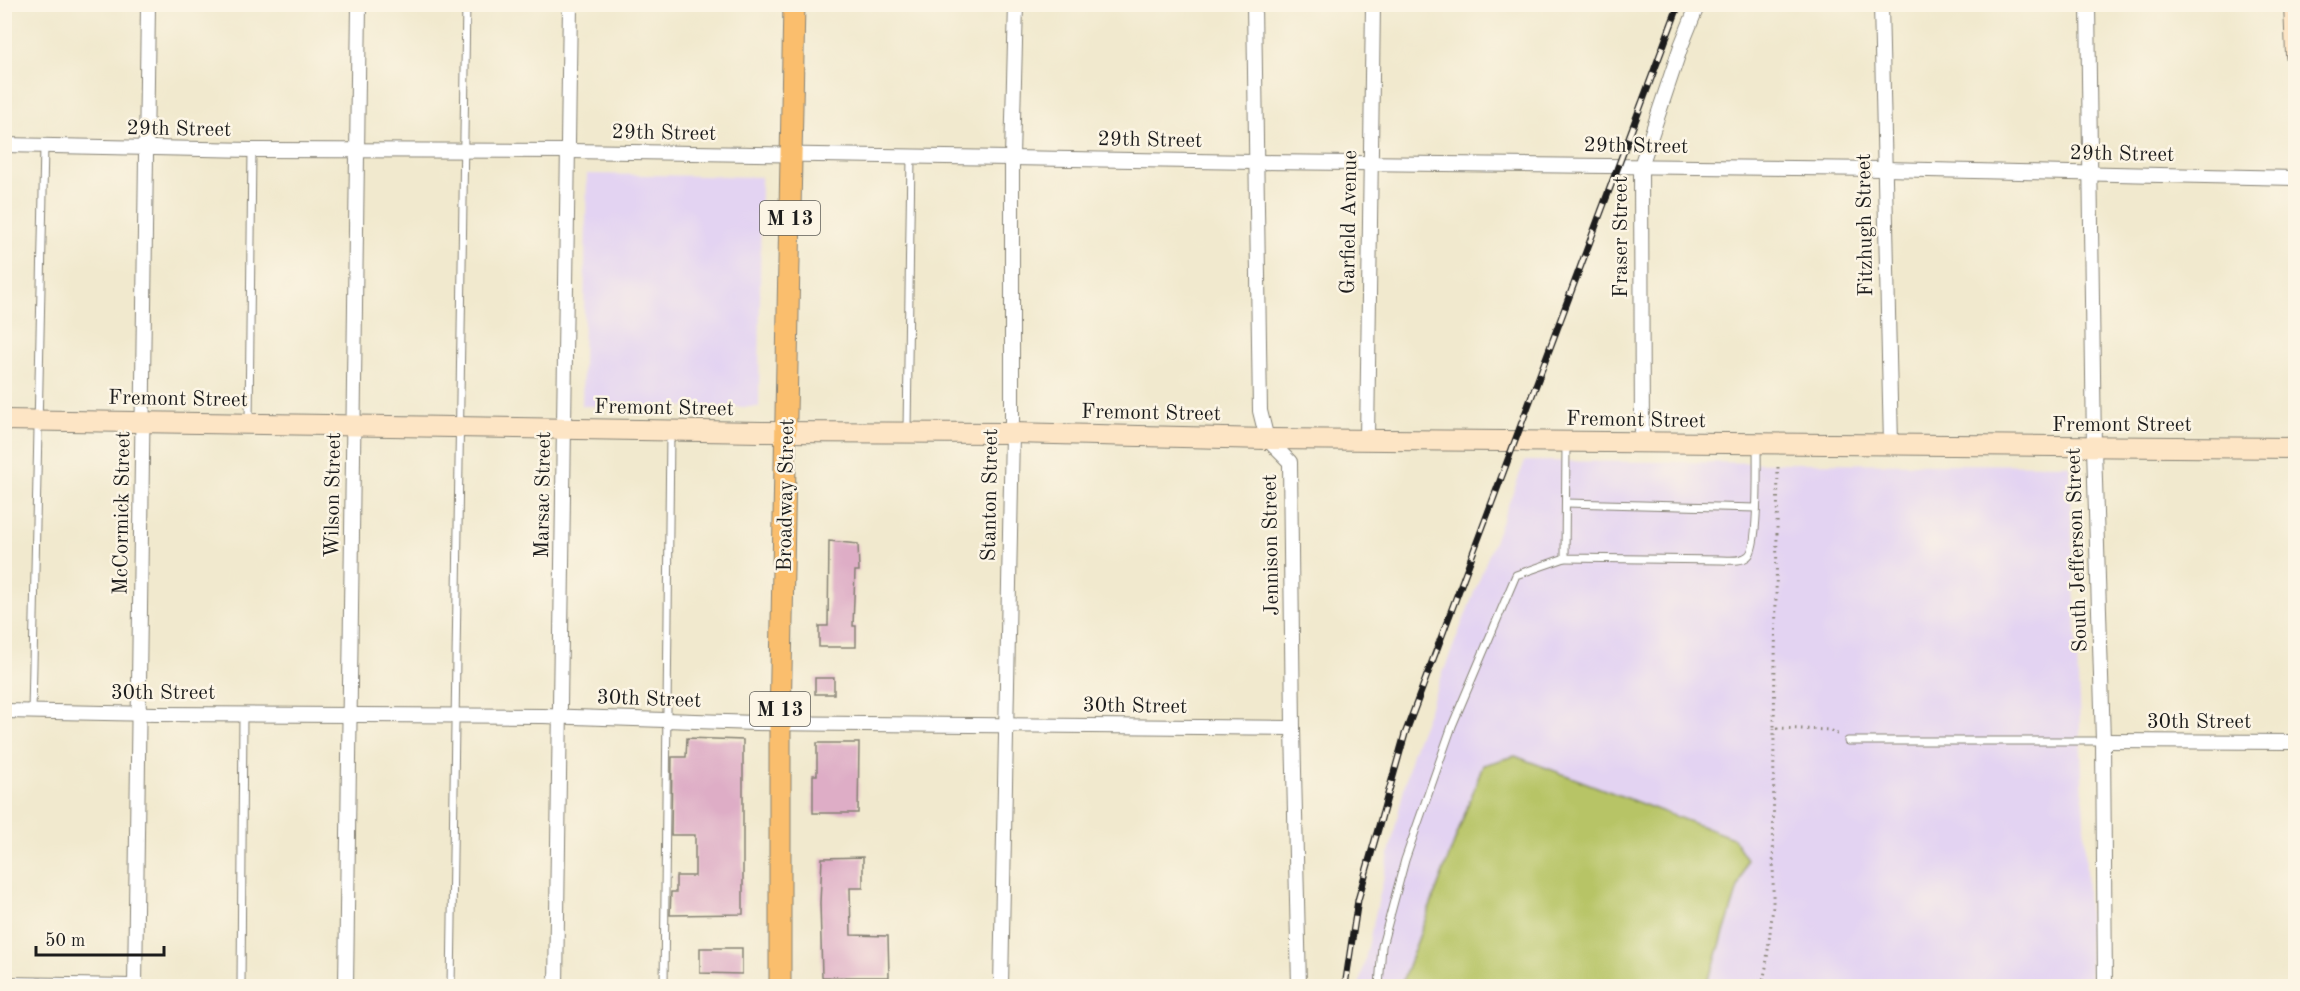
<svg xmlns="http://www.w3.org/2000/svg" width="2300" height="991" viewBox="0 0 2300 991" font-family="'Old Standard TT',serif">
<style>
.built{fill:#e3d3f2}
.green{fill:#b7c466;stroke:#6a7041;stroke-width:1.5}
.building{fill:#deadc6}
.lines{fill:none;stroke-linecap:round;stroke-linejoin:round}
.lane-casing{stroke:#868275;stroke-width:9}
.street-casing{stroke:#868275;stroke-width:16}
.secondary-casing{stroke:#868275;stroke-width:22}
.primary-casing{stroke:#868275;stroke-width:23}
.path{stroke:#868275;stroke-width:3;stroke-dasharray:1.5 4.5;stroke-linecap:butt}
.lane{stroke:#fff;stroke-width:7}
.street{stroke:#fff;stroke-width:14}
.secondary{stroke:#fde5c5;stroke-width:20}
.primary{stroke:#fabe6d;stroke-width:21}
.rail-casing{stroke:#1c1c1c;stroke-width:7}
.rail{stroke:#fcf5e5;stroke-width:4.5;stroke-dasharray:14;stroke-linecap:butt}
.labels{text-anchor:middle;stroke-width:5;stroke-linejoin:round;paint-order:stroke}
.shield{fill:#fcf5e5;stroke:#5f5d58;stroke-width:1.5}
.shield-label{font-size:20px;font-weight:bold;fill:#1c1c1c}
.street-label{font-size:21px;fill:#1c1c1c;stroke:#fcf5e5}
</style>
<rect width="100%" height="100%" fill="#fcf5e5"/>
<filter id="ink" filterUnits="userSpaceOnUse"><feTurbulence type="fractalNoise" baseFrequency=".0167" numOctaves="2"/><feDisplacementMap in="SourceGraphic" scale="12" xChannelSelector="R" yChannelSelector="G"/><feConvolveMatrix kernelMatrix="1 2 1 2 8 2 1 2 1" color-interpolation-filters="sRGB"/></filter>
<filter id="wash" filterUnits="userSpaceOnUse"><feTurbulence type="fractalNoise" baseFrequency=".008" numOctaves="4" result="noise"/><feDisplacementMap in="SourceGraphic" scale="24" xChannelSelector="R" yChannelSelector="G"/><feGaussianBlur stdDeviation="1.35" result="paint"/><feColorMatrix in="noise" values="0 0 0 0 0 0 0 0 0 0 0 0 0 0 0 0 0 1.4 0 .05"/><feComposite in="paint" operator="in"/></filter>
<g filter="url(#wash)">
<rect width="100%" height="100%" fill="#f1e9ce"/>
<g class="built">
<polygon points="587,174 761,177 759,407 582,406"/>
<polygon points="1525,461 2069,465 2091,986 1359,986 1412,753"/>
</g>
<polygon class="green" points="1515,756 1733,838 1747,859 1713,968 1704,986 1403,986 1402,982 1483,765"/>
<g id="blocks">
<g class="building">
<polygon points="829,541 858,544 859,571 855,571 853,626 856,626 856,647 819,647 819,626 828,626"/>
<rect x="815" y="678" width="19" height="16"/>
<polygon points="687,738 743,740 743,914 670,915 671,892 676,892 676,876 695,876 695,835 671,835 672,757 686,757"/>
<polygon points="817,743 859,743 858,813 813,813 813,775 817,775"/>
<polygon points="863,857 863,888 850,888 851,935 888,936 889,977 822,977 820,903 822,858"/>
<polygon points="700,948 742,948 742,974 700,973"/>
</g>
</g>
</g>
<g filter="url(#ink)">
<use href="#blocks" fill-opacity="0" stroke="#868275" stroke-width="1.5"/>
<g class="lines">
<g class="lane-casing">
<g id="lane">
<polyline points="249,421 252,150"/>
<polyline points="907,430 911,157"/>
<path d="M 1566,445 L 1565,558 L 1721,560 C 1730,560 1741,562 1748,556 C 1759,549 1757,461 1757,444"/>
<polyline points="1566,503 1756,508"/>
<polyline points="32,712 44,146"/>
<polyline points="1848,741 2103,741"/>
<polyline points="241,986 243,714"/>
<polyline points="451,986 466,4"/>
<polyline points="664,986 670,433"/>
<polyline points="1379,986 1382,946 1405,860 1452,726 1516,575 1565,558"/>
</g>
</g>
<g class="street-casing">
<g id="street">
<polyline points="1254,4 1260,411 1267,439 1290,462 1293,728 1299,986"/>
<polyline points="1881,4 1891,445"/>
<polyline points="2088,4 2094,448 2103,741 2105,986"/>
<polyline points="4,145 252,150 569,151 1255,162 1884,169 2296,178"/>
<polyline points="1367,440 1373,4"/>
<polyline points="1642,443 1641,166 1681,46 1698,4"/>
<polyline points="4,711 155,714 543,716 756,723 1293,728"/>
<polyline points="2103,741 2296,742"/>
<polyline points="4,984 133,986"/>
<polyline points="135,986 148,4"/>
<polyline points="346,986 359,4"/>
<polyline points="556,986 570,4"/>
<polyline points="1001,986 1012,433 1012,157 1016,4"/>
</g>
</g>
<g class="secondary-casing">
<g id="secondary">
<polyline points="2294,4 2296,55"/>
<polyline points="4,420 762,432 1012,433 1267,439 2296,448"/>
</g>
</g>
<g class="primary-casing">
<polyline id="primary" points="780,986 780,723 794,4"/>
</g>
<g class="path">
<polyline points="1778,467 1774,728 1830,730 1839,735"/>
<polyline points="1762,986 1766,967 1773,907 1774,728"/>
</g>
<use href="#lane" class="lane"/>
<use href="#street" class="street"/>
<use href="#secondary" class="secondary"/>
<use href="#primary" class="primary"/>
<g class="rail-casing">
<polyline id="rail" points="1345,986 1358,900 1405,734 1679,4"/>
</g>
<use href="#rail" class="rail"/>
</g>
</g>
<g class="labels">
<g class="shield">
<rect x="760" y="201" width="60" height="34" rx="4.5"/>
<rect x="750" y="692" width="60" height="34" rx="4.5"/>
</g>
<g class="shield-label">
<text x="790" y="225">M 13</text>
<text x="780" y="716">M 13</text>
</g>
<g class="street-label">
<text transform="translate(179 128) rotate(1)" y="7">29th Street</text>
<text transform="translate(664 132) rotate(1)" y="7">29th Street</text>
<text transform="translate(1150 139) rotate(1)" y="7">29th Street</text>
<text transform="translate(1636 145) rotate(1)" y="7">29th Street</text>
<text transform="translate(2122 153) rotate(1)" y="7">29th Street</text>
<text transform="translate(1348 222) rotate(-89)" y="7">Garfield Avenue</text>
<text transform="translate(1864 225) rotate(-91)" y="7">Fitzhugh Street</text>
<text transform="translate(1620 237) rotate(-90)" y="7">Fraser Street</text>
<text transform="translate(178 398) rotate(1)" y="7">Fremont Street</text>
<text transform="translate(664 407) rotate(1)" y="7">Fremont Street</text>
<text transform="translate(1151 412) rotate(1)" y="7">Fremont Street</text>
<text transform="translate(1636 419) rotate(1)" y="7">Fremont Street</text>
<text x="2122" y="431">Fremont Street</text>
<text transform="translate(332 495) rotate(-89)" y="7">Wilson Street</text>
<text transform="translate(542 495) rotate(-89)" y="7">Marsac Street</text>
<text transform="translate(785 495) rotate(-89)" y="7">Broadway Street</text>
<text transform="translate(989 495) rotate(-89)" y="7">Stanton Street</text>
<text transform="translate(121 513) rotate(-89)" y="7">McCormick Street</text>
<text transform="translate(1270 545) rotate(-91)" y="7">Jennison Street</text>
<text transform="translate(2076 550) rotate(-92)" y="7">South Jefferson Street</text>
<text x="163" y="699">30th Street</text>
<text transform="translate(649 698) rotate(2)" y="7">30th Street</text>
<text transform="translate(1135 705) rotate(1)" y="7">30th Street</text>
<text x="2199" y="728">30th Street</text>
</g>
</g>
<rect width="2300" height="991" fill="none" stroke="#fcf5e5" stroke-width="24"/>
<path d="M36 946v9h128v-9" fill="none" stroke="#1c1c1c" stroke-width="3"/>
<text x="45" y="946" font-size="18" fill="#1c1c1c" stroke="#fcf5e5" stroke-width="4.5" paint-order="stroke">50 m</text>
</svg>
